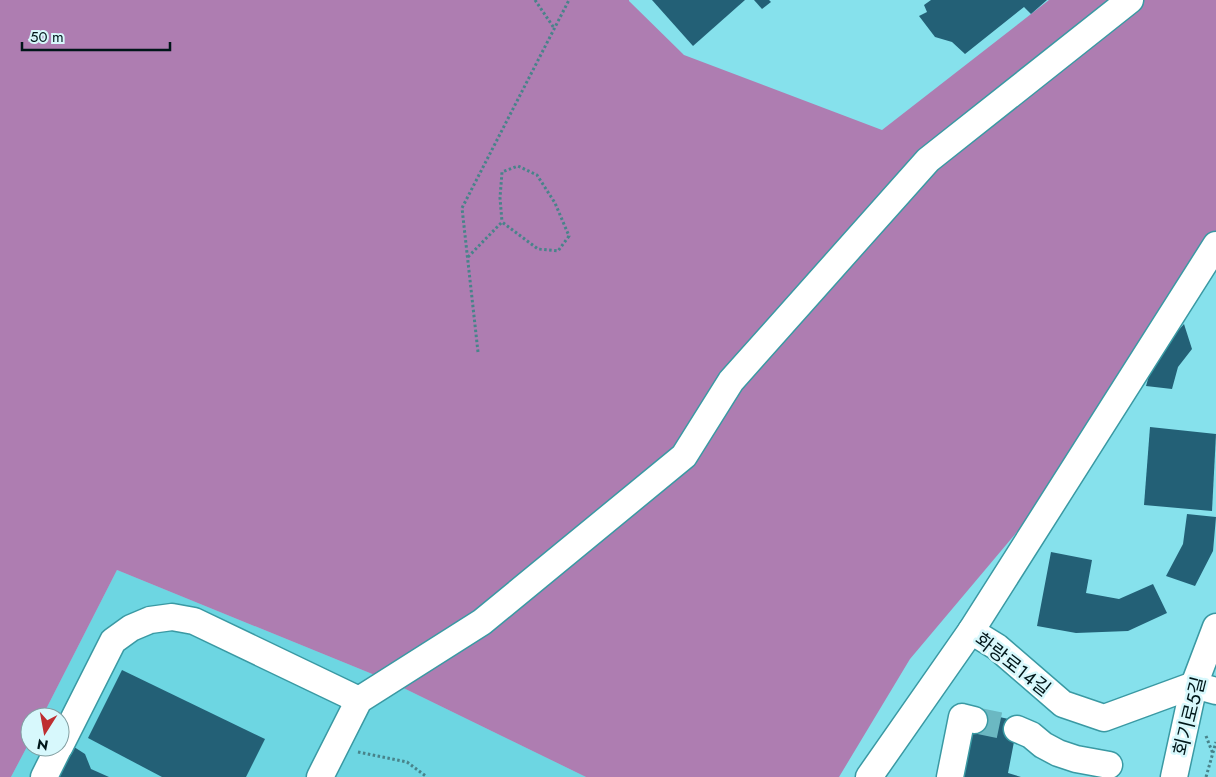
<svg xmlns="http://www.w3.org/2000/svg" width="1216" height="777" viewBox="0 0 1216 777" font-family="Jost,'Noto Sans KR',sans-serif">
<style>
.built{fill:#6dd6e2}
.forest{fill:#ae7db1}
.building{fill:#236076}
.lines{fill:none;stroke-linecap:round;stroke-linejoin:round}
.minor-tunnel{stroke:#6bb8c2;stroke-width:26;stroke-dasharray:26 13;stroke-linecap:butt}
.minor-casing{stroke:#3a99a3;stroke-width:29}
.path{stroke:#48838a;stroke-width:3;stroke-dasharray:2.5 2.5;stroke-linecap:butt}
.minor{stroke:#fff;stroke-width:26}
.labels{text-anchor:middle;stroke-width:5;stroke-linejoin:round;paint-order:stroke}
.street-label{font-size:19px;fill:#001619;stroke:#d7f8fc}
</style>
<rect width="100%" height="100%" fill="#86e1ec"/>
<polygon class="built" points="117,570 387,680 586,777 11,777 30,741 30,747 60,747 60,717 42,717"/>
<polygon class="forest" points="0,0 629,0 629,1 684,55 882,130 1049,0 1216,0 1216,245 1087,449 910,659 839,777 586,777 387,680 117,570 42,717 30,717 30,741 11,777 0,777"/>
<g class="building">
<polygon points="652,0 745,0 693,46"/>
<polygon points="754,0 769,0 771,2 762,9"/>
<polygon points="931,0 1047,0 1031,14 1024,7 965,54 952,42 935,37 919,16 927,12 924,5"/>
<polygon points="1184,324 1192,349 1178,367 1172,389 1146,386 1154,358"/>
<polygon points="1150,427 1216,434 1212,511 1144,505"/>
<polygon points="1187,514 1216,517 1213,551 1195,586 1166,576 1183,544"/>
<polygon points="1051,552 1092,560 1086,593 1119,599 1153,584 1167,613 1128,631 1076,633 1037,626"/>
<polygon points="122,670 265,739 246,777 162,777 88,738"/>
<polygon points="976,712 1018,721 1008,773 1021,777 961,777"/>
<polygon points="71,745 85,754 91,769 109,777 56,777"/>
</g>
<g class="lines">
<polyline class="minor-tunnel" points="974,720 1017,729"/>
<g class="minor-casing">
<g id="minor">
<polyline points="971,631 1216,245"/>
<polyline points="1194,685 1216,691"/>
<polyline points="1017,729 1031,735 1043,745 1058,753 1076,759 1109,765"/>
<polyline points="60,746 113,641 131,628 150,620 172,617 194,621 359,700"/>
<polyline points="44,777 59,747"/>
<polyline points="320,777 359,700 482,622 684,456 731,381 928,160 1130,0"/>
<polyline points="869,777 971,631 997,647 1063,704 1104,718 1194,685"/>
<polyline points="950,777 962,717 974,720"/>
<polyline points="1174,777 1194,685 1216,627"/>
</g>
</g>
<g class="path">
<polyline points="535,0 554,28"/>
<polyline points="468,257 502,222 538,249 558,251 569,236 555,203 537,175 518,166 502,172 500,198 502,222"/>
<polyline points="478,352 462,208 569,0"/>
<polyline points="1206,736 1213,754"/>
<polyline points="358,752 407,762 427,777"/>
<polyline points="1206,777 1216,742"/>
</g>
<use href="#minor" class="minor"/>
</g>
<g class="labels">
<g class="street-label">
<text transform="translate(1013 664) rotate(38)" y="7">화랑로14길</text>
<text transform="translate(1189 716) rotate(-76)" y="7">회기로5길</text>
</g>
</g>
<g transform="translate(45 732) rotate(191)"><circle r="24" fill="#d7f8fc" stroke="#819ea1"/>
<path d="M0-4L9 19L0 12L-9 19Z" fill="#be2e31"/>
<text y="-8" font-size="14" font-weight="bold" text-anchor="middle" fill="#001619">N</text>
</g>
<path d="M22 42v8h148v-8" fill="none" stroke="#001619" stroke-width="2.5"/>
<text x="30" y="42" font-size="15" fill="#001619" stroke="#d7f8fc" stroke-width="4" paint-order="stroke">50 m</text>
</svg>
